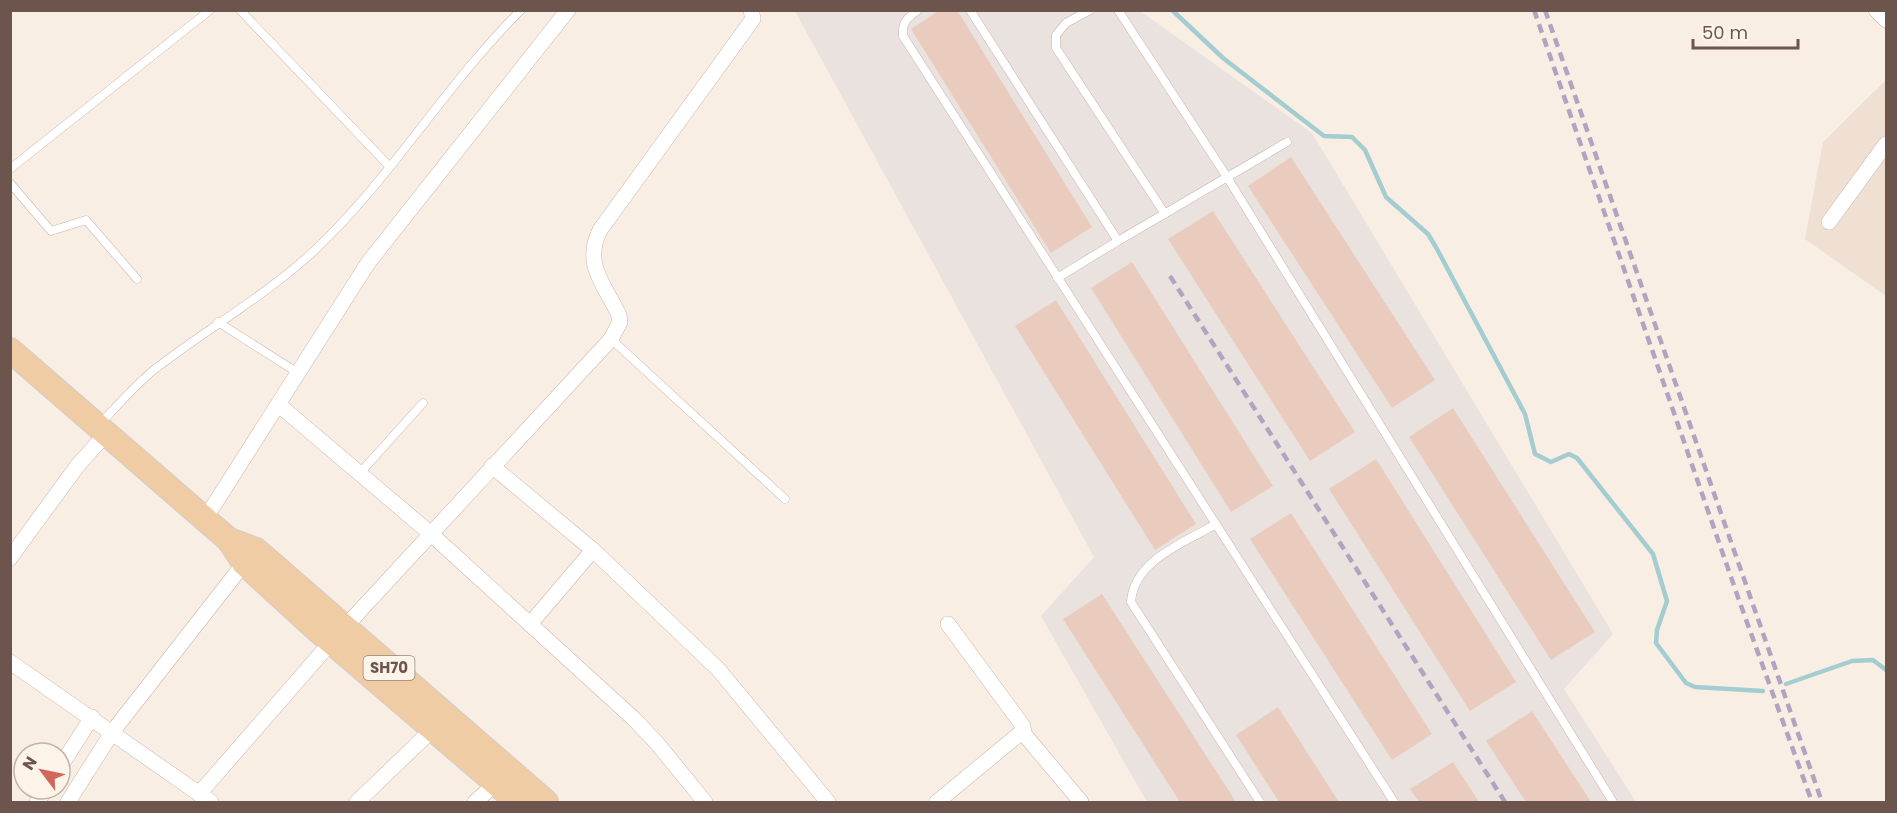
<svg xmlns="http://www.w3.org/2000/svg" width="1897" height="813" viewBox="0 0 1897 813" font-family="Poppins,sans-serif">
<style>
.residential{fill:#efe0d3}
.industrial{fill:#e9e2de}
.lines{fill:none;stroke-linecap:round;stroke-linejoin:round}
.stream{stroke:#a3cdd0;stroke-width:4.5}
.building{fill:#eaccbf}
.service-casing{stroke:#c8b6ac;stroke-width:9}
.minor-casing{stroke:#c8b6ac;stroke-width:16}
.primary-casing{stroke:#d3ccca;stroke-width:26}
.service{stroke:#fff;stroke-width:8}
.minor{stroke:#fff;stroke-width:15}
.primary{stroke:#efcca4;stroke-width:24}
.rail{stroke:#b0a4c0;stroke-width:4.5;stroke-dasharray:9 6;stroke-linecap:butt}
.labels{text-anchor:middle;stroke-width:5;stroke-linejoin:round;paint-order:stroke}
.shield{fill:#fcf3e9;stroke:#98847c;stroke-width:1.5}
.shield-label{font-size:15px;font-weight:bold;fill:#6d554d}
</style>
<rect width="100%" height="100%" fill="#f9eee4"/>
<polygon class="residential" points="1886,80 1886,296 1805,239 1823,142"/>
<polygon class="industrial" points="795,11 1140,11 1312,133 1613,634 1564,689 1636,802 1147,802 1041,616 1094,557"/>
<g class="lines">
<g class="stream">
<polyline points="1172,10 1223,58 1324,136 1352,137 1365,150 1386,197 1428,234 1437,249 1525,414 1535,454 1551,462 1569,454 1577,458 1653,554 1667,601 1657,630 1656,643 1686,683 1695,687 1763,691"/>
<polyline points="1786,684 1852,661 1873,660 1886,670"/>
</g>
</g>
<g class="building">
<polygon points="940,10 957,10 1092,227 1051,253 911,29"/>
<polygon points="1291,157 1435,380 1392,408 1248,186"/>
<polygon points="1213,211 1355,432 1310,461 1168,239"/>
<polygon points="1132,262 1273,486 1231,512 1091,288"/>
<polygon points="1056,300 1196,524 1155,550 1015,326"/>
<polygon points="1453,408 1595,632 1551,660 1409,437"/>
<polygon points="1376,459 1516,682 1470,711 1329,489"/>
<polygon points="1291,513 1432,734 1392,760 1250,539"/>
<polygon points="1102,594 1236,802 1180,802 1063,619"/>
<polygon points="1278,707 1339,802 1279,802 1236,735"/>
<polygon points="1532,711 1591,802 1526,802 1486,741"/>
<polygon points="1453,762 1479,802 1419,802 1410,789"/>
</g>
<g class="lines">
<g class="service-casing">
<g id="service">
<polyline points="240,10 390,167"/>
<path d="M 918,10 C 907,18 902,22 903,36 L 1394,802"/>
<polyline points="970,10 1118,241 1287,142"/>
<polyline points="1090,10 1066,23 1056,35 1056,48 1165,214"/>
<polyline points="1118,10 1227,177 1613,802"/>
<polyline points="10,169 210,10"/>
<polyline points="10,183 51,231 86,220 137,279"/>
<polyline points="1057,278 1118,241"/>
<polyline points="218,322 298,373"/>
<polyline points="611,339 785,499"/>
<path d="M 100,424 C 118,405 135,385 155,369 C 208,328 267,295 316,249 C 392,177 446,84 521,10"/>
<polyline points="360,473 423,403"/>
<path d="M 1216,524 C 1184,543 1134,560 1131,602 L 1260,802"/>
</g>
</g>
<g class="minor-casing">
<g id="minor">
<polyline points="1876,10 1886,20"/>
<polyline points="1829,222 1886,144"/>
<polyline points="279,405 431,534 633,718 656,742 705,802"/>
<polyline points="492,466 593,550 718,669 828,802"/>
<polyline points="205,519 368,263 568,10"/>
<polyline points="10,558 78,465 106,434"/>
<polyline points="530,624 593,550"/>
<polyline points="948,624 1023,726 1024,734"/>
<polyline points="10,662 211,802"/>
<polyline points="60,767 92,717"/>
<path d="M 199,794 L 332,641 L 611,339 L 620,322 L 619,315 C 604,284 583,264 600,230 L 753,19 L 751,10"/>
<polyline points="37,802 46,789"/>
<polyline points="68,802 113,731 249,557"/>
<polyline points="357,802 433,729"/>
<polyline points="475,802 496,783"/>
<polyline points="937,802 1018,735 1024,734 1081,802"/>
</g>
</g>
<g class="primary-casing">
<g id="primary">
<polyline points="10,350 229,540 244,563 315,628 518,802"/>
<polyline points="229,540 256,550 546,802"/>
</g>
</g>
<use href="#service" class="service"/>
<use href="#minor" class="minor"/>
<use href="#primary" class="primary"/>
<g class="rail">
<polyline points="1534,10 1740,603 1812,802"/>
<polyline points="1545,10 1822,802"/>
<polyline points="1170,276 1505,802"/>
</g>
</g>
<g class="labels">
<rect class="shield" x="363.5" y="656" width="51" height="24" rx="4.5"/>
<g class="shield-label">
<text x="389" y="673">SH70</text>
</g>
</g>
<rect width="1897" height="813" fill="none" stroke="#6d554d" stroke-width="24"/>
<g transform="translate(42 771) rotate(302)"><circle r="28" fill="#fcf3e9" stroke="#c3b4ab" stroke-width="1.5"/>
<path d="M0-4.5L10 22L0 15L-10 22Z" fill="#d36759"/>
<text y="-9" font-size="16" font-weight="bold" text-anchor="middle" fill="#6d554d">N</text>
</g>
<path d="M1693 39v9h105v-9" fill="none" stroke="#6d554d" stroke-width="3"/>
<text x="1702" y="39" font-size="18" fill="#6d554d" stroke="#fcf3e9" stroke-width="4.5" paint-order="stroke">50 m</text>
</svg>
